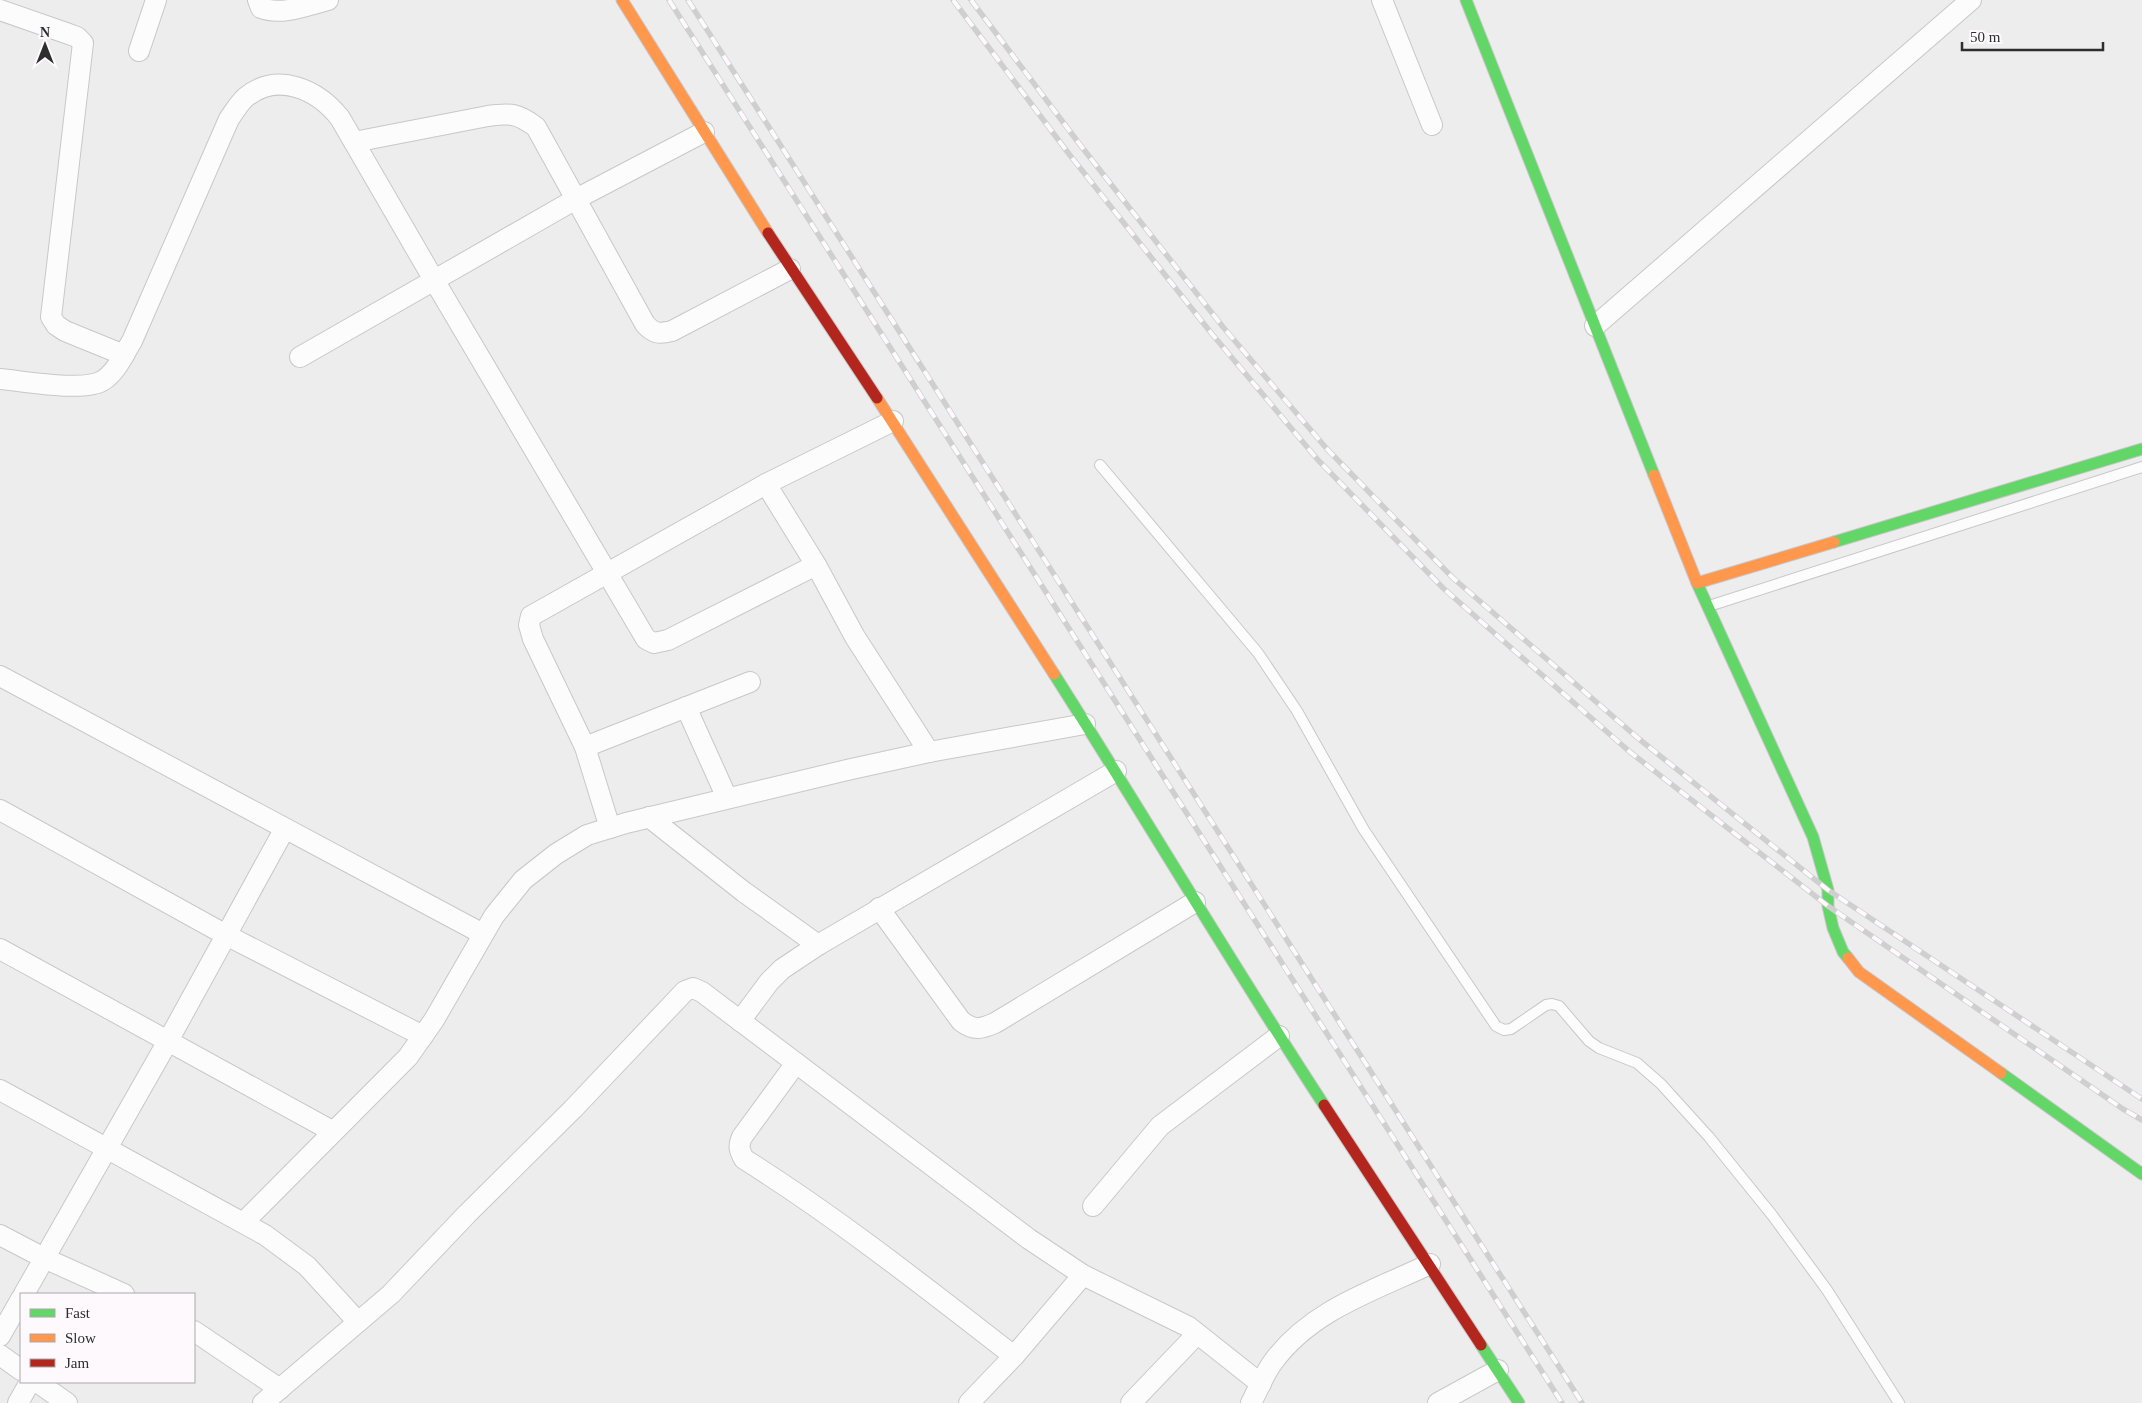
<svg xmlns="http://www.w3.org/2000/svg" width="2142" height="1403" viewBox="0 0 2142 1403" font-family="'Times New Roman',serif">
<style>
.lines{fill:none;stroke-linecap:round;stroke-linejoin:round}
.lane-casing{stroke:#c9c7c9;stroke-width:12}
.street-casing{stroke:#c9c7c9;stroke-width:22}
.fast-casing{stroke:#c9c7c9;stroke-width:13}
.slow-casing{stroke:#c9c7c9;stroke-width:13}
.jam-casing{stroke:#c9c7c9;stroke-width:13}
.lane{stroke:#fcfcfc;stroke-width:10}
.street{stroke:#fcfcfc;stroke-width:20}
.fast{stroke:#63d668;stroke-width:11}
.slow{stroke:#ff974d;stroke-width:11}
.jam{stroke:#b3261e;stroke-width:11}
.rail-casing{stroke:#d0cfd0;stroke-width:5.5}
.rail{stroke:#fdf9fc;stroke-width:4;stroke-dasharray:11;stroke-linecap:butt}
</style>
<rect width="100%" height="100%" fill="#eeedee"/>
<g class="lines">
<g class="lane-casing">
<g id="lane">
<polyline points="1100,465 1258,653 1297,711 1364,830 1496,1026 1504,1030 1511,1029 1546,1005 1552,1004 1559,1006 1589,1041 1599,1048 1637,1063 1661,1084 1709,1137 1772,1215 1827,1290 1899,1403"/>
<polyline points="1709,606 2142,467"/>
</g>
</g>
<g class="street-casing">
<g id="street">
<path d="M 258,0 L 261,8 C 282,16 308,5 328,0"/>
<polyline points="1382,0 1432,125"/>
<polyline points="0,10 66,33 77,37 83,43 51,317 56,325 65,331 124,355"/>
<polyline points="139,51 156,0"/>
<path d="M 354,142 L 488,116 C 511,113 517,113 536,127 L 645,324 C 654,334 659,334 672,331 L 790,269"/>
<polyline points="1595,326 1971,0"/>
<polyline points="300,357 576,199 704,132"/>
<path d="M 0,379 C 23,381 83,392 102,381 C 116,373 124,354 132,341 L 229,119 C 234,112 239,103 246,97 C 278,71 318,90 340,118 L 434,280 L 646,639 L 654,643 L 668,640 L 816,565"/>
<polyline points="766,484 816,565 855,637 929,752"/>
<polyline points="0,676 483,934"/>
<polyline points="686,707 727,798"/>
<polyline points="585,747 750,682"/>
<polyline points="0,810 226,935 423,1036"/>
<polyline points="649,817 744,892 818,945"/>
<polyline points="610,828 585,747 533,639 529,625 531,616 766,484 893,421"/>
<path d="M 879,908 L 961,1021 C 974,1031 981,1029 995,1023 L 1195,902"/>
<polyline points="0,949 332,1131"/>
<polyline points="740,1021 769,982 782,969 818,945 1116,771"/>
<path d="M 796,1063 L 742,1137 C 738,1146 739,1150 744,1159 C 838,1218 926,1288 1014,1356"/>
<polyline points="0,1090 265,1235 307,1266 358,1322"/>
<polyline points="1093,1206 1160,1126 1279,1036"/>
<polyline points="244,1222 408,1057 434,1020 494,916 523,880 556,854 587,835 626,823 847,770 929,752 1085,724"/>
<polyline points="0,1235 44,1258 124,1294"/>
<polyline points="24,1294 168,1041 284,830"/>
<polyline points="194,1331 280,1389"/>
<polyline points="0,1336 21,1299"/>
<polyline points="0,1355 21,1370"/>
<polyline points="37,1382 67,1403"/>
<polyline points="18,1403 30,1382"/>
<polyline points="263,1403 391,1294 467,1214 573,1109 685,991 693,988 702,992 1029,1239 1083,1275 1189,1327 1261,1384"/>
<polyline points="969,1403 1014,1356 1083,1275"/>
<polyline points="1131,1403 1197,1334"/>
<path d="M 1251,1403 C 1258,1390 1264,1374 1273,1362 C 1311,1310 1373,1291 1430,1264"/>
<polyline points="1438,1403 1498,1370"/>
</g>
</g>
<g class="fast-casing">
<g id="fast">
<polyline points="1466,0 1654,475"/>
<polyline points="1834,542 2142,449"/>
<polyline points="1697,583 1813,837 1828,890 1828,906 1833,928 1843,952 1848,958"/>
<path d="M 1054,674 C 1145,817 1231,963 1324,1105"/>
<polyline points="2001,1073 2142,1174"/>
<polyline points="1481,1345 1519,1403"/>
</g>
</g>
<g class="slow-casing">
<g id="slow">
<polyline points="622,0 768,233"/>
<polyline points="877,398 1054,674"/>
<polyline points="1654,475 1697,583 1834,542"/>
<polyline points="1848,958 1859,972 2001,1073"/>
</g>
</g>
<g class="jam-casing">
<g id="jam">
<polyline points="768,233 877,398"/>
<polyline points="1324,1105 1481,1345"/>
</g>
</g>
<use href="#lane" class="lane"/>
<use href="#street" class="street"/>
<use href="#fast" class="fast"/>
<use href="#slow" class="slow"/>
<use href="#jam" class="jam"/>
<g class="rail-casing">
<g id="rail">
<polyline points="669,0 1562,1403"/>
<polyline points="688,0 1582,1403"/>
<polyline points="953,0 1069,154 1212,334 1318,460 1443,588 1630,752 1828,906 2123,1109 2142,1120"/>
<polyline points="971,0 1081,146 1223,327 1327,449 1453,578 1639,739 1828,890 2142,1099"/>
</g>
</g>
<use href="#rail" class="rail"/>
</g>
<rect x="20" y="1293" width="175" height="90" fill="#fdf9fc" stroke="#aba8aa"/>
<rect x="30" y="1309" width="25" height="8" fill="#63d668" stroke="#aba8aa"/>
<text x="65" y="1318" font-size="15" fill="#2f2e2f">Fast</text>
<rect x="30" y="1334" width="25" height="8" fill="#ff974d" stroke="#aba8aa"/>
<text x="65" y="1343" font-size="15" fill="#2f2e2f">Slow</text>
<rect x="30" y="1359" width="25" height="8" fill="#b3261e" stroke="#aba8aa"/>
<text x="65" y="1368" font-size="15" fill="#2f2e2f">Jam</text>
<g transform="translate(45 45)" stroke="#fdf9fc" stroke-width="4" paint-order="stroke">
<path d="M0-4L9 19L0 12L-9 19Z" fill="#2f2e2f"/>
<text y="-8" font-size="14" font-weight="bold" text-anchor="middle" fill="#2f2e2f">N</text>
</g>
<path d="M1962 42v8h141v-8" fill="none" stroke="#2f2e2f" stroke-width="2.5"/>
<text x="1970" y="42" font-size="15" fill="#2f2e2f" stroke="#fdf9fc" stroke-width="4" paint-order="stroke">50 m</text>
</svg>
